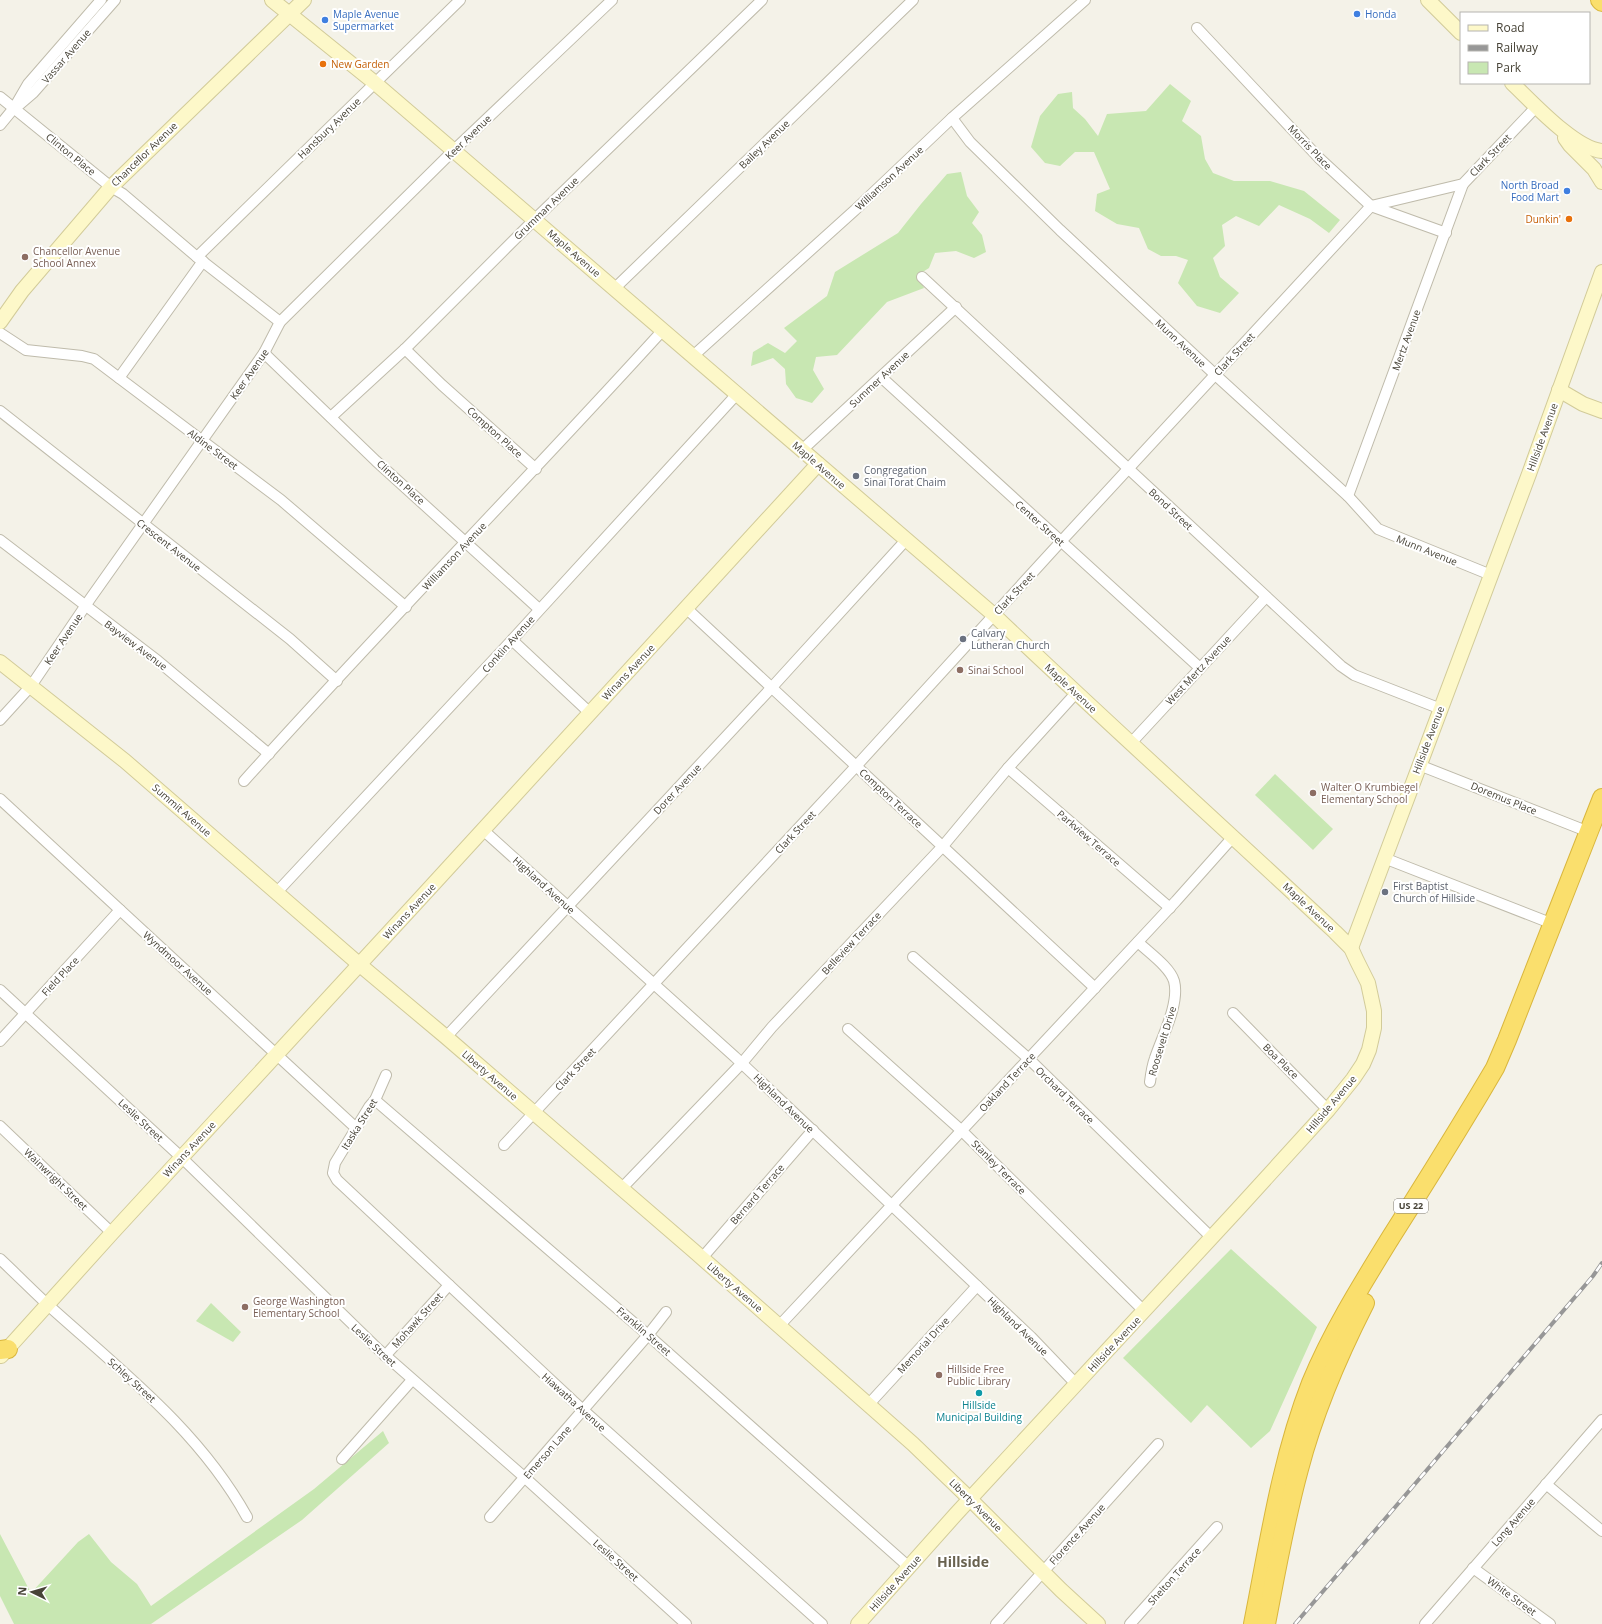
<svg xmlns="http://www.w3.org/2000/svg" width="1602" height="1624" viewBox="0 0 1602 1624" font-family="'Open Sans',sans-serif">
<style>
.green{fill:#c8e7b2}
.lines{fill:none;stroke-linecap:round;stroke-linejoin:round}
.street-casing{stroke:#bfbbab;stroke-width:12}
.secondary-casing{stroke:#d2cb99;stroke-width:16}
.highway-casing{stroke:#d9b63d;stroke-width:20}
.street{stroke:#fff;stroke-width:10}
.secondary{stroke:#fdf8c9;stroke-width:14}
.highway{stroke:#fadf6d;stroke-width:18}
.rail-casing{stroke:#979797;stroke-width:4}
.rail{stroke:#fff;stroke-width:2.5;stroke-dasharray:8;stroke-linecap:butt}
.shop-dot{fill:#3f7fe0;stroke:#fff;stroke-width:1.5}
.food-dot{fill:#e8710a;stroke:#fff;stroke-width:1.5}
.education-dot{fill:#8d6e63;stroke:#fff;stroke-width:1.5}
.worship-dot{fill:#6b7280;stroke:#fff;stroke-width:1.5}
.culture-dot{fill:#0f9aa8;stroke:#fff;stroke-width:1.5}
.labels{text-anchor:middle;stroke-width:4;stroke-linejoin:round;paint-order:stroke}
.shield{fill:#fff;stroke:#7e7b73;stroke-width:1}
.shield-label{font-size:9px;font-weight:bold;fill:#474337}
.shop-label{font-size:10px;fill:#366cbe;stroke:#fff;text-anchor:start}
.street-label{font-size:10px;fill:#474337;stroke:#fff}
.food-label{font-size:10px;fill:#c56008;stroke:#fff;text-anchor:start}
.education-label{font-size:10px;fill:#785e54;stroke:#fff;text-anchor:start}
.worship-label{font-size:10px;fill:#5b616d;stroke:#fff;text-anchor:start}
.culture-label{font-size:10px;fill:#0d838f;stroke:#fff}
.district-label{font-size:14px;font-weight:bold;fill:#69624f;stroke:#fff}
</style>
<rect width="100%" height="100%" fill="#f4f2e8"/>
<g class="green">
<polygon points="1170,84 1191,101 1182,121 1201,136 1205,159 1213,173 1234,181 1270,181 1304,191 1340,220 1329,233 1310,219 1279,205 1259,226 1236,216 1222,225 1225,246 1213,258 1220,277 1239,293 1220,313 1197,306 1178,283 1188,260 1176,256 1161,256 1148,249 1139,228 1117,224 1095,211 1097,194 1110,189 1094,152 1075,152 1060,166 1045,163 1031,147 1040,116 1058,94 1072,92 1073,108 1085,119 1098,136 1107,114 1146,111"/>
<polygon points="961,172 967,196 979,212 972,223 982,235 986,252 974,258 956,251 935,253 929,268 918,275 924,288 887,302 837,355 816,357 813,370 824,389 812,403 796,398 786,384 785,369 773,358 751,366 753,352 768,343 785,353 797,341 784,328 827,296 835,272 898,233 921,204 947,174"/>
<polygon points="1275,774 1333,829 1313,850 1255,795"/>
<polygon points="1231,1249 1317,1327 1270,1431 1251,1448 1207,1405 1191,1423 1123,1358"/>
<polygon points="211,1303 241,1332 233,1342 196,1321"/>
<polygon points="383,1431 389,1443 302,1520 151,1624 14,1624 0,1596 0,1534 31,1593 78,1542 89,1534 111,1562 137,1584 151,1606 314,1489"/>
</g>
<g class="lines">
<g class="street-casing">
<g id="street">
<polyline points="1197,28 1319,158 1371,206 1446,233"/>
<polyline points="0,97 111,187 123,194 197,257 280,322"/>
<polyline points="19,105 33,93 115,0"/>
<polyline points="952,118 970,142 1060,230 1221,380 1348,496 1378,529 1491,575"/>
<polyline points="0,125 14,108 28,84 101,0"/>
<polyline points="197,257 460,0"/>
<polyline points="922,277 1341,666 1354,675 1441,709"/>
<polyline points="615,288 913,0"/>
<polyline points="0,333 26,350 82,356 94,359 281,500 406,607"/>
<polyline points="405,349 442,385 536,469"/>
<polyline points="264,353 376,461 539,609"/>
<polyline points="693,356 855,210 952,118 1085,0"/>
<polyline points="881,377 1200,668"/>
<polyline points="119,378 203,261"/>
<polyline points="0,411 290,639 337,681"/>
<polyline points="331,417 405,349 535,219 762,0"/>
<polyline points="802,450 956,307"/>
<polyline points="1348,496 1463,184"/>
<polyline points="0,540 158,661 269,754"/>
<polyline points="686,608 1095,988"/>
<polyline points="512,640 590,713"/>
<polyline points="0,720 31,686 90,599 264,353 280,322 454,150 612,0"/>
<polyline points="1131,743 1266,597"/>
<polyline points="1419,765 1589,832"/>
<polyline points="1008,768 1170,908"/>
<path d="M 244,781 C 381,628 525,482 663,330"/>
<polyline points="0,799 356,1128"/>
<polyline points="483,830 735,1057 1031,1337 1076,1384"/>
<polyline points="1384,858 1553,924"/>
<polyline points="277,892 512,640 737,394"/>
<path d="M 1138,942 C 1148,952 1170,967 1174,981 C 1180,1003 1162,1037 1155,1058 C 1152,1066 1151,1074 1150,1082"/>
<polyline points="913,957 1029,1059 1212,1238"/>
<polyline points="0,990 181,1157 378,1349 523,1476 686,1624"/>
<polyline points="1233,1013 1328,1110"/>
<polyline points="848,1029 962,1131 1144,1311"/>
<polyline points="446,1037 774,685 906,540"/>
<polyline points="0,1041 120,910"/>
<polyline points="386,1075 375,1100 369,1107 335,1163 333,1173 337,1180 573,1401 822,1624"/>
<polyline points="375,1100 648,1335 909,1567"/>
<polyline points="0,1126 112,1233"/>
<polyline points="504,1145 859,763 1055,548 1371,206 1463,184 1537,106"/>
<polyline points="622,1188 742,1063 772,1027 943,846 1008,768 1076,693"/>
<polyline points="702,1258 813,1130"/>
<path d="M 0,1259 C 16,1274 32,1290 48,1305 C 120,1370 199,1430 247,1517"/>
<polyline points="779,1326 1176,901 1233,837"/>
<polyline points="385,1356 449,1285"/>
<polyline points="869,1404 977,1286"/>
<polyline points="342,1459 412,1380"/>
<polyline points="1546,1484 1602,1531"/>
<polyline points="490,1517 648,1335 666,1312"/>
<polyline points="1473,1568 1550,1624"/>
<polyline points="996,1624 1158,1444"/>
<polyline points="1130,1624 1217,1527"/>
<polyline points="1425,1624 1602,1420"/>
</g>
</g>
<g class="secondary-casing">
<g id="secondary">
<path d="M 272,0 L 375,83 L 994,615 C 1106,722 1222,826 1335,932 L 1351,948 L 1357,961 L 1368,983 L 1374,1011 L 1374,1028 L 1369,1050 L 1363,1064 L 1353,1079 L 1328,1110 L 1237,1210 L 956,1514 L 858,1624"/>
<polyline points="1428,0 1461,33"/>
<path d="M 1512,83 C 1532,102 1575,149 1602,151"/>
<polyline points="1565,138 1570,145 1594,169 1602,182"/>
<polyline points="0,322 22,291 111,187 304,0"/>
<polyline points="1559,390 1583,404 1602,411"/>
<polyline points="0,662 125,761 360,965 446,1037 694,1251 913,1444 970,1499 1061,1590 1098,1624"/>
<polyline points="1351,948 1529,474 1602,272"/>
<polyline points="1,1356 112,1233 416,903 818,464"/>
</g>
</g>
<g class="highway-casing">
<g id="highway">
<polyline points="1600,0 1602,2"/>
<polyline points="0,1350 8,1349"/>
<path d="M 1253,1624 C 1269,1543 1281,1460 1311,1383 C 1332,1332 1362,1284 1391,1237 C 1421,1190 1450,1143 1479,1095 L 1495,1068 L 1507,1040 L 1602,798"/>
<path d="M 1266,1624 C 1276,1572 1285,1520 1299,1469 C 1314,1412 1338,1356 1365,1303"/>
</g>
</g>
<use href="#street" class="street"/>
<use href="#secondary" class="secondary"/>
<use href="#highway" class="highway"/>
<g class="rail-casing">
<polyline id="rail" points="1295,1624 1593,1276 1602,1263"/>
</g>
<use href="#rail" class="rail"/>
</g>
<g class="shop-dot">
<circle cx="1357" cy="14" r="4"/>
<circle cx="325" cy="20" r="4"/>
<circle cx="1567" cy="191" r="4"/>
</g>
<g class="food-dot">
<circle cx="323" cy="64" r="4"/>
<circle cx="1569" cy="219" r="4"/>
</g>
<g class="education-dot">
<circle cx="25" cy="257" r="4"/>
<circle cx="960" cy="670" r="4"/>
<circle cx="1313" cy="793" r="4"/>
<circle cx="245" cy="1307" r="4"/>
<circle cx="939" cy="1375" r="4"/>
</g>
<g class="worship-dot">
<circle cx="856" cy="476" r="4"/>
<circle cx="963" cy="639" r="4"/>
<circle cx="1385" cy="892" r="4"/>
</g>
<circle class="culture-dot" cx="979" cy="1393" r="4"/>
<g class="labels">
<rect class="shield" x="1394" y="1199" width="34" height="14" rx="3"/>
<g class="shield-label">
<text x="1411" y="1209">US 22</text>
</g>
<g class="shop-label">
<text x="333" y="18">Maple Avenue<tspan x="333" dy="12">Supermarket</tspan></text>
<text x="1365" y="18">Honda</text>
<text x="1559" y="189" text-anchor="end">North Broad<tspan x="1559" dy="12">Food Mart</tspan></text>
</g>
<g class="street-label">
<text transform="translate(66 56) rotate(-49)" y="4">Vassar Avenue</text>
<text transform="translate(329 128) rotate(-44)" y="4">Hansbury Avenue</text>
<text transform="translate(468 137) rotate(-44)" y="4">Keer Avenue</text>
<text transform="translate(764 144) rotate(-44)" y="4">Bailey Avenue</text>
<text transform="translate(1310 147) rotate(46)" y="4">Morris Place</text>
<text transform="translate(71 154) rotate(39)" y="4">Clinton Place</text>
<text transform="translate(144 154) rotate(-44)" y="4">Chancellor Avenue</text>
<text transform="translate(1490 155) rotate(-46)" y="4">Clark Street</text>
<text transform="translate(889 178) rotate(-43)" y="4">Williamson Avenue</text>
<text transform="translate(546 208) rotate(-44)" y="4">Grumman Avenue</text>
<text transform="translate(574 253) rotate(41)" y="4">Maple Avenue</text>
<text transform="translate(1406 340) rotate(-70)" y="4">Mertz Avenue</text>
<text transform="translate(1181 343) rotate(43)" y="4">Munn Avenue</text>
<text transform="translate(1234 354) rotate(-47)" y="4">Clark Street</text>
<text transform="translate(249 374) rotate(-55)" y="4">Keer Avenue</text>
<text transform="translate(879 379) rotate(-43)" y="4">Summer Avenue</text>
<text transform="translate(495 432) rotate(42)" y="4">Compton Place</text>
<text transform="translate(1542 437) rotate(-70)" y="4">Hillside Avenue</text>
<text transform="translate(213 449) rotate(37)" y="4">Aldine Street</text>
<text transform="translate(819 465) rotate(41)" y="4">Maple Avenue</text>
<text transform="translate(401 482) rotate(42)" y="4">Clinton Place</text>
<text transform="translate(1171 509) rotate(43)" y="4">Bond Street</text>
<text transform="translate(1040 523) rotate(42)" y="4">Center Street</text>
<text transform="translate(169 545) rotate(38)" y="4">Crescent Avenue</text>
<text transform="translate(1427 550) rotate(22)" y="4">Munn Avenue</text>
<text transform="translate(454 556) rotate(-47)" y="4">Williamson Avenue</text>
<text transform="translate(1014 593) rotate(-47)" y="4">Clark Street</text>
<text transform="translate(63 639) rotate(-56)" y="4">Keer Avenue</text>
<text transform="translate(508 644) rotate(-48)" y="4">Conklin Avenue</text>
<text transform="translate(136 645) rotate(37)" y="4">Bayview Avenue</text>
<text transform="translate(1198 670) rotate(-47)" y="4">West Mertz Avenue</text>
<text transform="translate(628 672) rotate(-47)" y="4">Winans Avenue</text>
<text transform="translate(1071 688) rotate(43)" y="4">Maple Avenue</text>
<text transform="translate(1428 740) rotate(-69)" y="4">Hillside Avenue</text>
<text transform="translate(677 789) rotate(-47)" y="4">Dorer Avenue</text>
<text transform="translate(891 798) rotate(43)" y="4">Compton Terrace</text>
<text transform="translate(1504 798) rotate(22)" y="4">Doremus Place</text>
<text transform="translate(182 810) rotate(41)" y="4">Summit Avenue</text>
<text transform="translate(795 832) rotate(-47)" y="4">Clark Street</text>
<text transform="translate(1089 838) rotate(41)" y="4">Parkview Terrace</text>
<text transform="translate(544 885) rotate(42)" y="4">Highland Avenue</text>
<text transform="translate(1309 907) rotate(43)" y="4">Maple Avenue</text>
<text transform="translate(409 911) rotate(-47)" y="4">Winans Avenue</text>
<text transform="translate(851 943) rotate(-47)" y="4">Belleview Terrace</text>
<text transform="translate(178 963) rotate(42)" y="4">Wyndmoor Avenue</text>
<text transform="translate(60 976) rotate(-47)" y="4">Field Place</text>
<text transform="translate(1162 1041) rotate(-73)" y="4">Roosevelt Drive</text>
<text transform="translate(1281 1061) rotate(45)" y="4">Boa Place</text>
<text transform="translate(575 1069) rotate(-47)" y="4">Clark Street</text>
<text transform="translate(490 1075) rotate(41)" y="4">Liberty Avenue</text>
<text transform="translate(1007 1082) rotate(-47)" y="4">Oakland Terrace</text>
<text transform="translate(1065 1095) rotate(44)" y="4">Orchard Terrace</text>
<text transform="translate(784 1103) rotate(44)" y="4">Highland Avenue</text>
<text transform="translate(1331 1104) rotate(-50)" y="4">Hillside Avenue</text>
<text transform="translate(141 1120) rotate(43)" y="4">Leslie Street</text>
<text transform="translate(359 1124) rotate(-58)" y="4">Itaska Street</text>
<text transform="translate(189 1149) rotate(-47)" y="4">Winans Avenue</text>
<text transform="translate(999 1167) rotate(45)" y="4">Stanley Terrace</text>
<text transform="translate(56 1179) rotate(44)" y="4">Wainwright Street</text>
<text transform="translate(757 1194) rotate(-49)" y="4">Bernard Terrace</text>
<text transform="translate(735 1287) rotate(41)" y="4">Liberty Avenue</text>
<text transform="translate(417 1320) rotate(-48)" y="4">Mohawk Street</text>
<text transform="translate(1018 1326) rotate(44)" y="4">Highland Avenue</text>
<text transform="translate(644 1331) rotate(41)" y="4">Franklin Street</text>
<text transform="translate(1114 1344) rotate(-47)" y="4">Hillside Avenue</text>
<text transform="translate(374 1345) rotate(43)" y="4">Leslie Street</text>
<text transform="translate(923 1345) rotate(-48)" y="4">Memorial Drive</text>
<text transform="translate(132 1380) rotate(42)" y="4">Schley Street</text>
<text transform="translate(574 1402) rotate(42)" y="4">Hiawatha Avenue</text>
<text transform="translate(547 1452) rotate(-49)" y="4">Emerson Lane</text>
<text transform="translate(976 1505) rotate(45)" y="4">Liberty Avenue</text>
<text transform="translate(1513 1522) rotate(-49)" y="4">Long Avenue</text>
<text transform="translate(1077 1534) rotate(-48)" y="4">Florence Avenue</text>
<text transform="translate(616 1560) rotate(42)" y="4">Leslie Street</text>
<text transform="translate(1174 1576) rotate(-48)" y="4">Shelton Terrace</text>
<text transform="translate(895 1583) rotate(-48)" y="4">Hillside Avenue</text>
<text transform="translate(1512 1596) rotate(36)" y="4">White Street</text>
</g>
<g class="food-label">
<text x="331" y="68">New Garden</text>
<text x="1561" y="223" text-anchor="end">Dunkin'</text>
</g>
<g class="education-label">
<text x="33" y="255">Chancellor Avenue<tspan x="33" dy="12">School Annex</tspan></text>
<text x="968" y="674">Sinai School</text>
<text x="1321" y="791">Walter O Krumbiegel<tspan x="1321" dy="12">Elementary School</tspan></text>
<text x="253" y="1305">George Washington<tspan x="253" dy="12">Elementary School</tspan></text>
<text x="947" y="1373">Hillside Free<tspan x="947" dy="12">Public Library</tspan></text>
</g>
<g class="worship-label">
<text x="864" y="474">Congregation<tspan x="864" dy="12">Sinai Torat Chaim</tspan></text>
<text x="971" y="637">Calvary<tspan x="971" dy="12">Lutheran Church</tspan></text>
<text x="1393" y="890">First Baptist<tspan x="1393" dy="12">Church of Hillside</tspan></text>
</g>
<g class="culture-label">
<text x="979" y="1409">Hillside<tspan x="979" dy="12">Municipal Building</tspan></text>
</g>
<g class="district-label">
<text x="963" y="1567">Hillside</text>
</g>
</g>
<rect x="1460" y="12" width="130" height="72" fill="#ffffff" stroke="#b5b4af"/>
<rect x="1468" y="25" width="20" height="6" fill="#fdf8c9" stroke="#b5b4af"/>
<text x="1496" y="32" font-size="12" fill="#474337">Road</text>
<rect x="1468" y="45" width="20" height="6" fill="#979797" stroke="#b5b4af"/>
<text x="1496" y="52" font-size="12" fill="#474337">Railway</text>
<rect x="1468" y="62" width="20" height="12" fill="#c8e7b2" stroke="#b5b4af"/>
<text x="1496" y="72" font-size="12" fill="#474337">Park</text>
<g transform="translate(32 1592) rotate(275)" stroke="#ffffff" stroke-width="3" paint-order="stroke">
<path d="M0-3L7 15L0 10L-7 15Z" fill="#474337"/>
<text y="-6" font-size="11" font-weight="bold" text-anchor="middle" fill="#474337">N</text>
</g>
</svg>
